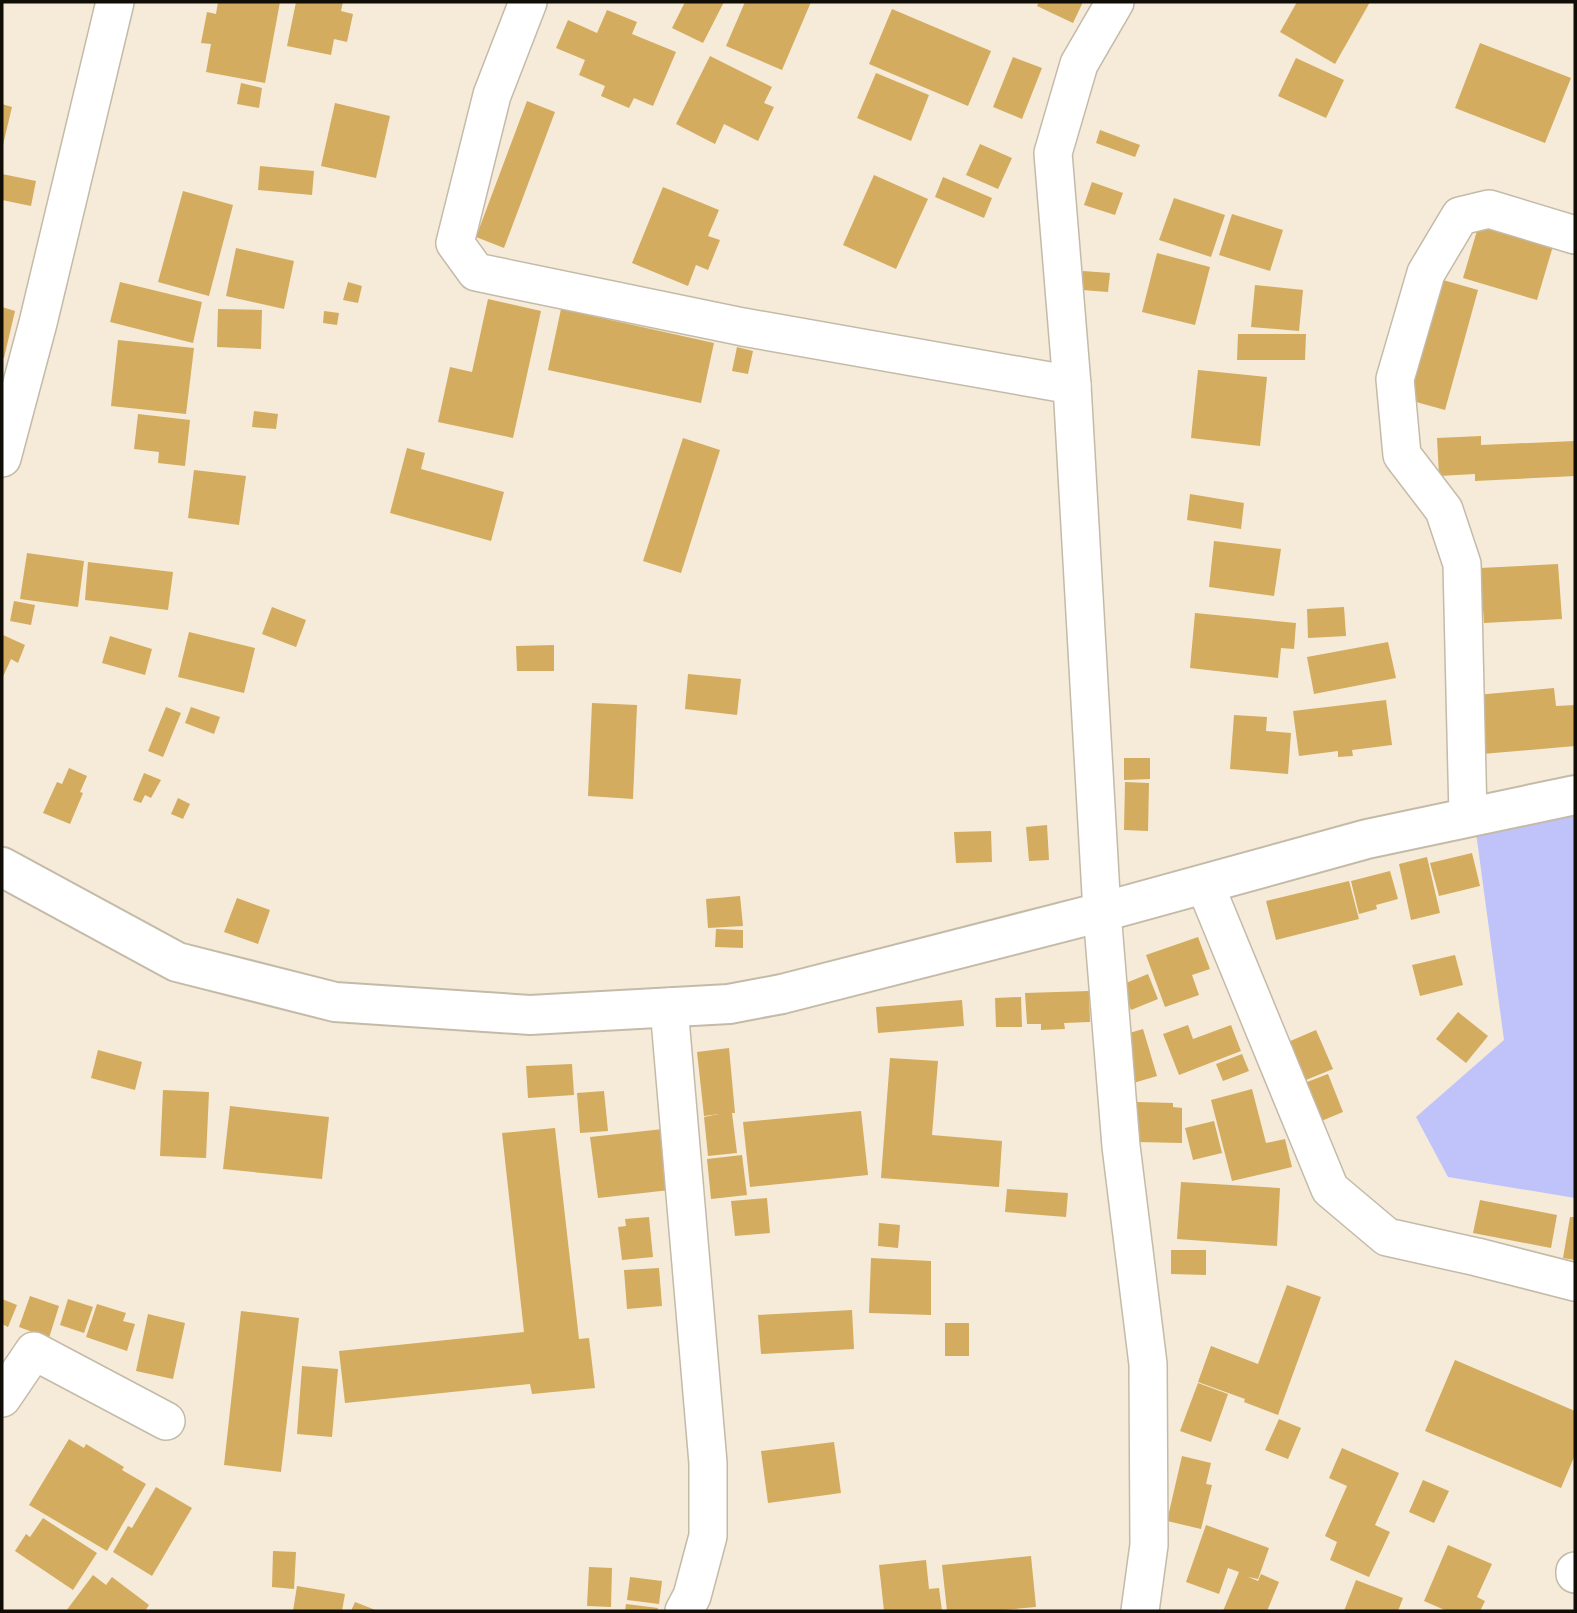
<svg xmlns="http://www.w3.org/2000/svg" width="1577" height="1613" viewBox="0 0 1577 1613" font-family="'Exo 2',sans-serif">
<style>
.green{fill:#bfc3f9}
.building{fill:#d3ac5f}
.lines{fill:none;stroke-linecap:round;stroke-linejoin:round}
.street-casing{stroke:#c4baa8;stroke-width:40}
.secondary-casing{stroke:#c4baa8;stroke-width:42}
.street{stroke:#fff;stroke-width:37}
.secondary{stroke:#fff;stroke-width:38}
</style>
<rect width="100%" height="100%" fill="#f6ebd8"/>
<polygon class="green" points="1575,812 1575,1198 1448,1177 1416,1117 1504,1040 1475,825"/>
<g class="building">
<polygon points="218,2 280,2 265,83 206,72 211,44 201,43 207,12 216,14"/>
<polygon points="296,2 343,2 341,11 353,14 347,42 334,39 331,55 287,46"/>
<polygon points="685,2 724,2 703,43 672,28"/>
<polygon points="745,2 811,2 782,70 726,46"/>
<polygon points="1039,2 1083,2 1073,23 1037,6"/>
<polygon points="1297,2 1370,2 1335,64 1280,32"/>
<polygon points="892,9 991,51 968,106 869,64"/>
<polygon points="607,10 637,22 632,34 676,52 653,106 634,98 629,108 601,96 605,86 579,75 585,60 556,48 568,20 597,33"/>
<polygon points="1480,43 1571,78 1545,143 1455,108"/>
<polygon points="710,56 772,87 764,103 774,107 758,141 724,124 715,144 676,124"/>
<polygon points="1013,57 1042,68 1022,119 993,107"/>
<polygon points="1296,58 1344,80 1326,118 1278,96"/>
<polygon points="876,73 929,95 911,141 857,118"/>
<polygon points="241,83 262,88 259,108 237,104"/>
<polygon points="527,101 555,112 504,248 476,237"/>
<polygon points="335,103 390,116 376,178 321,166"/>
<polygon points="2,104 12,107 3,145 2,145"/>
<polygon points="1100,130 1140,145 1135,157 1096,143"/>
<polygon points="980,144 1012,158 998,189 966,175"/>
<polygon points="260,166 314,171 312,195 258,190"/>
<polygon points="2,174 36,181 31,206 2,200"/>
<polygon points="874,175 928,199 896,269 843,245"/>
<polygon points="943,177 992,198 984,218 935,197"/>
<polygon points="1092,182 1123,193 1115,215 1084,205"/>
<polygon points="663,187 719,210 708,236 720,240 708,270 696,265 688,286 632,263"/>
<polygon points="183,191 233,205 209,296 158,282"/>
<polygon points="1174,198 1225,215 1211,257 1159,240"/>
<polygon points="1232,214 1283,230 1270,271 1219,255"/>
<polygon points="1479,224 1553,246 1537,300 1463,278"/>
<polygon points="236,248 294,261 284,309 226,296"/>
<polygon points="1157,253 1210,267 1195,325 1142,312"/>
<polygon points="1083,271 1110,273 1108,292 1082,290"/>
<polygon points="1443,280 1478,290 1445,410 1409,400"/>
<polygon points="120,282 202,302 193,343 110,322"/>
<polygon points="348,282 362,286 358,303 343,300"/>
<polygon points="1255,285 1303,290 1299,331 1251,327"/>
<polygon points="488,299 541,311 513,438 438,422 450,367 472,372"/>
<polygon points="2,307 15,311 4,358 2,357"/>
<polygon points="218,309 262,310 261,349 217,347"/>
<polygon points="561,309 714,343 701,403 548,370"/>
<polygon points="324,311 339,313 337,325 323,323"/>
<polygon points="1238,334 1306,334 1305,360 1237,360"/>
<polygon points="118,340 194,348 186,414 111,406"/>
<polygon points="737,347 753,351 748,374 732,371"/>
<polygon points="1198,370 1267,377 1260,446 1191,438"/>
<polygon points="254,411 278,414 276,429 252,427"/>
<polygon points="138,414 190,420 185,466 158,463 159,452 134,449"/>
<polygon points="1481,436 1481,445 1575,441 1575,476 1475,481 1475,474 1439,476 1437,438"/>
<polygon points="683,438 720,450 681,573 643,561"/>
<polygon points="407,448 425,453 421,469 504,492 491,541 390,513"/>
<polygon points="194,470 246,476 239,525 188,518"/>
<polygon points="1190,494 1244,503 1241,529 1187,520"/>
<polygon points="1214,541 1281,549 1274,596 1209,587"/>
<polygon points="27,553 84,561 78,607 20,599"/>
<polygon points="88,562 173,572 168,610 85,600"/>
<polygon points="1558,564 1562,619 1484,623 1480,568"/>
<polygon points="14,601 35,605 31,625 10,621"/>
<polygon points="272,607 306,620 296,647 262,634"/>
<polygon points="1344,607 1346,636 1308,638 1307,609"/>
<polygon points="1195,613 1296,623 1294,649 1281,648 1278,678 1190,668"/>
<polygon points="189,632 255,648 244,693 178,677"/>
<polygon points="3,635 25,645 18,663 11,659 2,679"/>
<polygon points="110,636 152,649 145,675 102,663"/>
<polygon points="1388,642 1396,678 1314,694 1307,657"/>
<polygon points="554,645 554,671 517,671 516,646"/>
<polygon points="688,674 741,679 737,715 685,709"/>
<polygon points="1554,688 1556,706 1575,705 1575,746 1482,754 1476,695"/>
<polygon points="1386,700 1392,745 1352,750 1353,756 1338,757 1338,751 1299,756 1293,711"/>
<polygon points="592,703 637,705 633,799 588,796"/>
<polygon points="166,707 181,713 163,757 148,751"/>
<polygon points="191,707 220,717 214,734 185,723"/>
<polygon points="1234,715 1267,717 1266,731 1291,733 1288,774 1230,769"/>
<polygon points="1124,758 1150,758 1150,779 1124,780"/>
<polygon points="69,768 87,776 80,792 83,793 70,824 43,813 57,782 62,784"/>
<polygon points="144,773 161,780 151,798 145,795 141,803 133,800"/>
<polygon points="1125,782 1149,783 1148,831 1124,830"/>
<polygon points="178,798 190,804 183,819 171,814"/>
<polygon points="1047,825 1049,860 1029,861 1026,827"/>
<polygon points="991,831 992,862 956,863 954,832"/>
<polygon points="1472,853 1480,886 1439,896 1430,863"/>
<polygon points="1427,857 1440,913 1411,920 1399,864"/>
<polygon points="1390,871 1398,899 1376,905 1377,909 1359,914 1351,881"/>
<polygon points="1349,881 1359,919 1276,940 1266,901"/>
<polygon points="740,896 743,926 708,928 706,899"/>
<polygon points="237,898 270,910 258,944 224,932"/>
<polygon points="716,929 743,930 743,948 715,947"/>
<polygon points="1198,937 1210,969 1192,975 1199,995 1165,1007 1146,955"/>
<polygon points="1455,955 1463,985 1420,996 1412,965"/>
<polygon points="1148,974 1158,999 1131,1010 1121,985"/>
<polygon points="1089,991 1090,1022 1064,1023 1065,1029 1041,1030 1041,1024 1027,1024 1025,993"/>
<polygon points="1021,997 1022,1027 996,1027 995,998"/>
<polygon points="962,1000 964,1026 878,1033 876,1007"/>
<polygon points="1458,1012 1488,1036 1466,1063 1436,1039"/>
<polygon points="1188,1025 1193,1039 1231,1025 1241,1051 1179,1075 1163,1034"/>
<polygon points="1143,1029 1157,1076 1130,1084 1116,1037"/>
<polygon points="1316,1030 1333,1069 1296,1084 1281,1045"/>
<polygon points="729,1048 735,1113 732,1113 737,1153 708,1156 704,1117 719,1114 704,1116 697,1052"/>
<polygon points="98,1050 142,1062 135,1090 91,1078"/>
<polygon points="1242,1054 1249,1071 1223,1081 1216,1064"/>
<polygon points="890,1058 938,1061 932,1135 1002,1141 999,1187 881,1178"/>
<polygon points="572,1064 574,1095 528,1098 526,1066"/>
<polygon points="1328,1074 1343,1112 1314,1124 1294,1087"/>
<polygon points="1252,1089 1266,1143 1285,1139 1292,1167 1232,1181 1211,1100"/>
<polygon points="163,1090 209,1092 206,1158 160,1156"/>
<polygon points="604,1091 608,1131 580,1133 577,1093"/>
<polygon points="1137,1102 1173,1103 1173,1107 1182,1108 1182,1143 1137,1142"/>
<polygon points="230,1106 329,1117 322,1179 223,1169"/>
<polygon points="861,1111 868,1175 750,1187 743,1122"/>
<polygon points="1214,1121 1222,1153 1193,1160 1185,1128"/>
<polygon points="555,1128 579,1339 589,1338 595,1388 532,1394 530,1384 345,1403 339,1351 524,1332 502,1133"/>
<polygon points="663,1129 670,1190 598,1198 590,1137"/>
<polygon points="742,1155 747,1195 711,1199 707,1159"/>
<polygon points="1181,1182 1280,1188 1277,1246 1177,1239"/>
<polygon points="1007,1189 1068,1193 1066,1217 1005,1212"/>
<polygon points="767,1198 770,1233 735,1236 731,1201"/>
<polygon points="1480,1200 1557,1215 1551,1248 1473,1233"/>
<polygon points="649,1217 653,1257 622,1260 618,1227 626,1226 625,1219"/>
<polygon points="1570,1217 1575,1217 1575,1260 1563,1258"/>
<polygon points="879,1223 900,1225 898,1248 878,1246"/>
<polygon points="1171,1250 1206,1250 1206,1275 1171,1274"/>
<polygon points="871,1258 931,1261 931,1315 869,1313"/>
<polygon points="659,1268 662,1306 627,1309 624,1270"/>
<polygon points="1287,1285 1321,1297 1278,1415 1244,1402 1245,1399 1198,1382 1211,1346 1258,1364"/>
<polygon points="30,1296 59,1306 49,1338 19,1327"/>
<polygon points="2,1299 17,1305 8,1327 2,1324"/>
<polygon points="68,1299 93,1307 84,1333 60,1325"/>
<polygon points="97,1304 126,1313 123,1321 135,1324 127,1351 86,1337"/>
<polygon points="852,1310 854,1349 761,1354 758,1315"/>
<polygon points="241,1311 299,1318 281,1472 224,1465"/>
<polygon points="148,1314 185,1323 173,1379 136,1371"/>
<rect x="945" y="1323" width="24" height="33"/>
<polygon points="1455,1360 1575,1411 1575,1455 1561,1488 1425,1431"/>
<polygon points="302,1366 338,1369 332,1437 297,1434"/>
<polygon points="1198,1383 1228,1394 1211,1442 1180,1431"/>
<polygon points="1279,1419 1301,1428 1288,1459 1265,1450"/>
<polygon points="69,1439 84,1448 86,1444 124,1467 122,1470 146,1484 107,1551 29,1505"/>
<polygon points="834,1442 841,1493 768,1503 761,1451"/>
<polygon points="1342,1448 1399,1473 1375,1525 1390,1532 1369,1577 1330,1560 1337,1542 1325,1536 1347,1486 1329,1478"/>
<polygon points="1182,1456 1211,1463 1206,1484 1212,1485 1201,1529 1167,1521"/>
<polygon points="1423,1480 1449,1491 1434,1523 1409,1512"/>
<polygon points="156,1487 192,1508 152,1576 113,1552 128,1526 132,1528"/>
<polygon points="43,1518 97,1553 73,1590 15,1551 26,1534 30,1537"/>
<polygon points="1206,1525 1269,1548 1258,1579 1248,1577 1258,1581 1261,1574 1279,1582 1267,1611 1223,1611 1239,1572 1228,1568 1219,1594 1186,1582"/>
<polygon points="1448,1545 1492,1564 1477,1597 1485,1601 1480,1611 1447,1611 1424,1601"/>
<polygon points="273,1551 296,1552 294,1589 272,1587"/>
<polygon points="1031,1556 1036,1607 992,1611 947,1611 942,1565"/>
<polygon points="926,1560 929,1589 939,1588 942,1611 884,1611 879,1565"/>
<polygon points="589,1567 612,1568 611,1607 587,1606"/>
<polygon points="93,1575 106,1585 112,1577 149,1605 145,1611 66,1611"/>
<polygon points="630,1577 662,1581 659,1604 627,1600"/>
<polygon points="1356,1580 1403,1598 1398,1611 1344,1611"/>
<polygon points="297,1586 345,1594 342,1611 293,1611"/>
<polygon points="355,1602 378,1611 351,1611"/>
<polygon points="626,1604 658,1608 657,1611 625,1611"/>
</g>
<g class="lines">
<g class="street-casing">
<g id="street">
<polyline points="528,2 492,95 455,243 476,272 743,327 1072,385"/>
<polyline points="1115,2 1079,64 1053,153 1072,385 1102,912 1121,1146 1148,1364 1149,1545 1140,1611"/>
<polyline points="2,458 38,323 115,2"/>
<polyline points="1468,817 1462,564 1444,510 1402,455 1395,379 1426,273 1460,216 1489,209 1575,235"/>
<polyline points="1205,885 1330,1189 1387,1237 1477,1257 1575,1282"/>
<polyline points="669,1007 708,1463 708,1536 692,1596 684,1611"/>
<polyline points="2,1398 34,1351 166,1421"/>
<polyline points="1575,1571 1575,1574"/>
</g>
</g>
<g class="secondary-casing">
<polyline id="secondary" points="2,867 177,962 335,1002 530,1015 729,1004 782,994 1102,912 1367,839 1575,795"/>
</g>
<use href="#street" class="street"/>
<use href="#secondary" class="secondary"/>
</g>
<rect width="1577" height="1613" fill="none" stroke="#100d07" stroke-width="7"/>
</svg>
